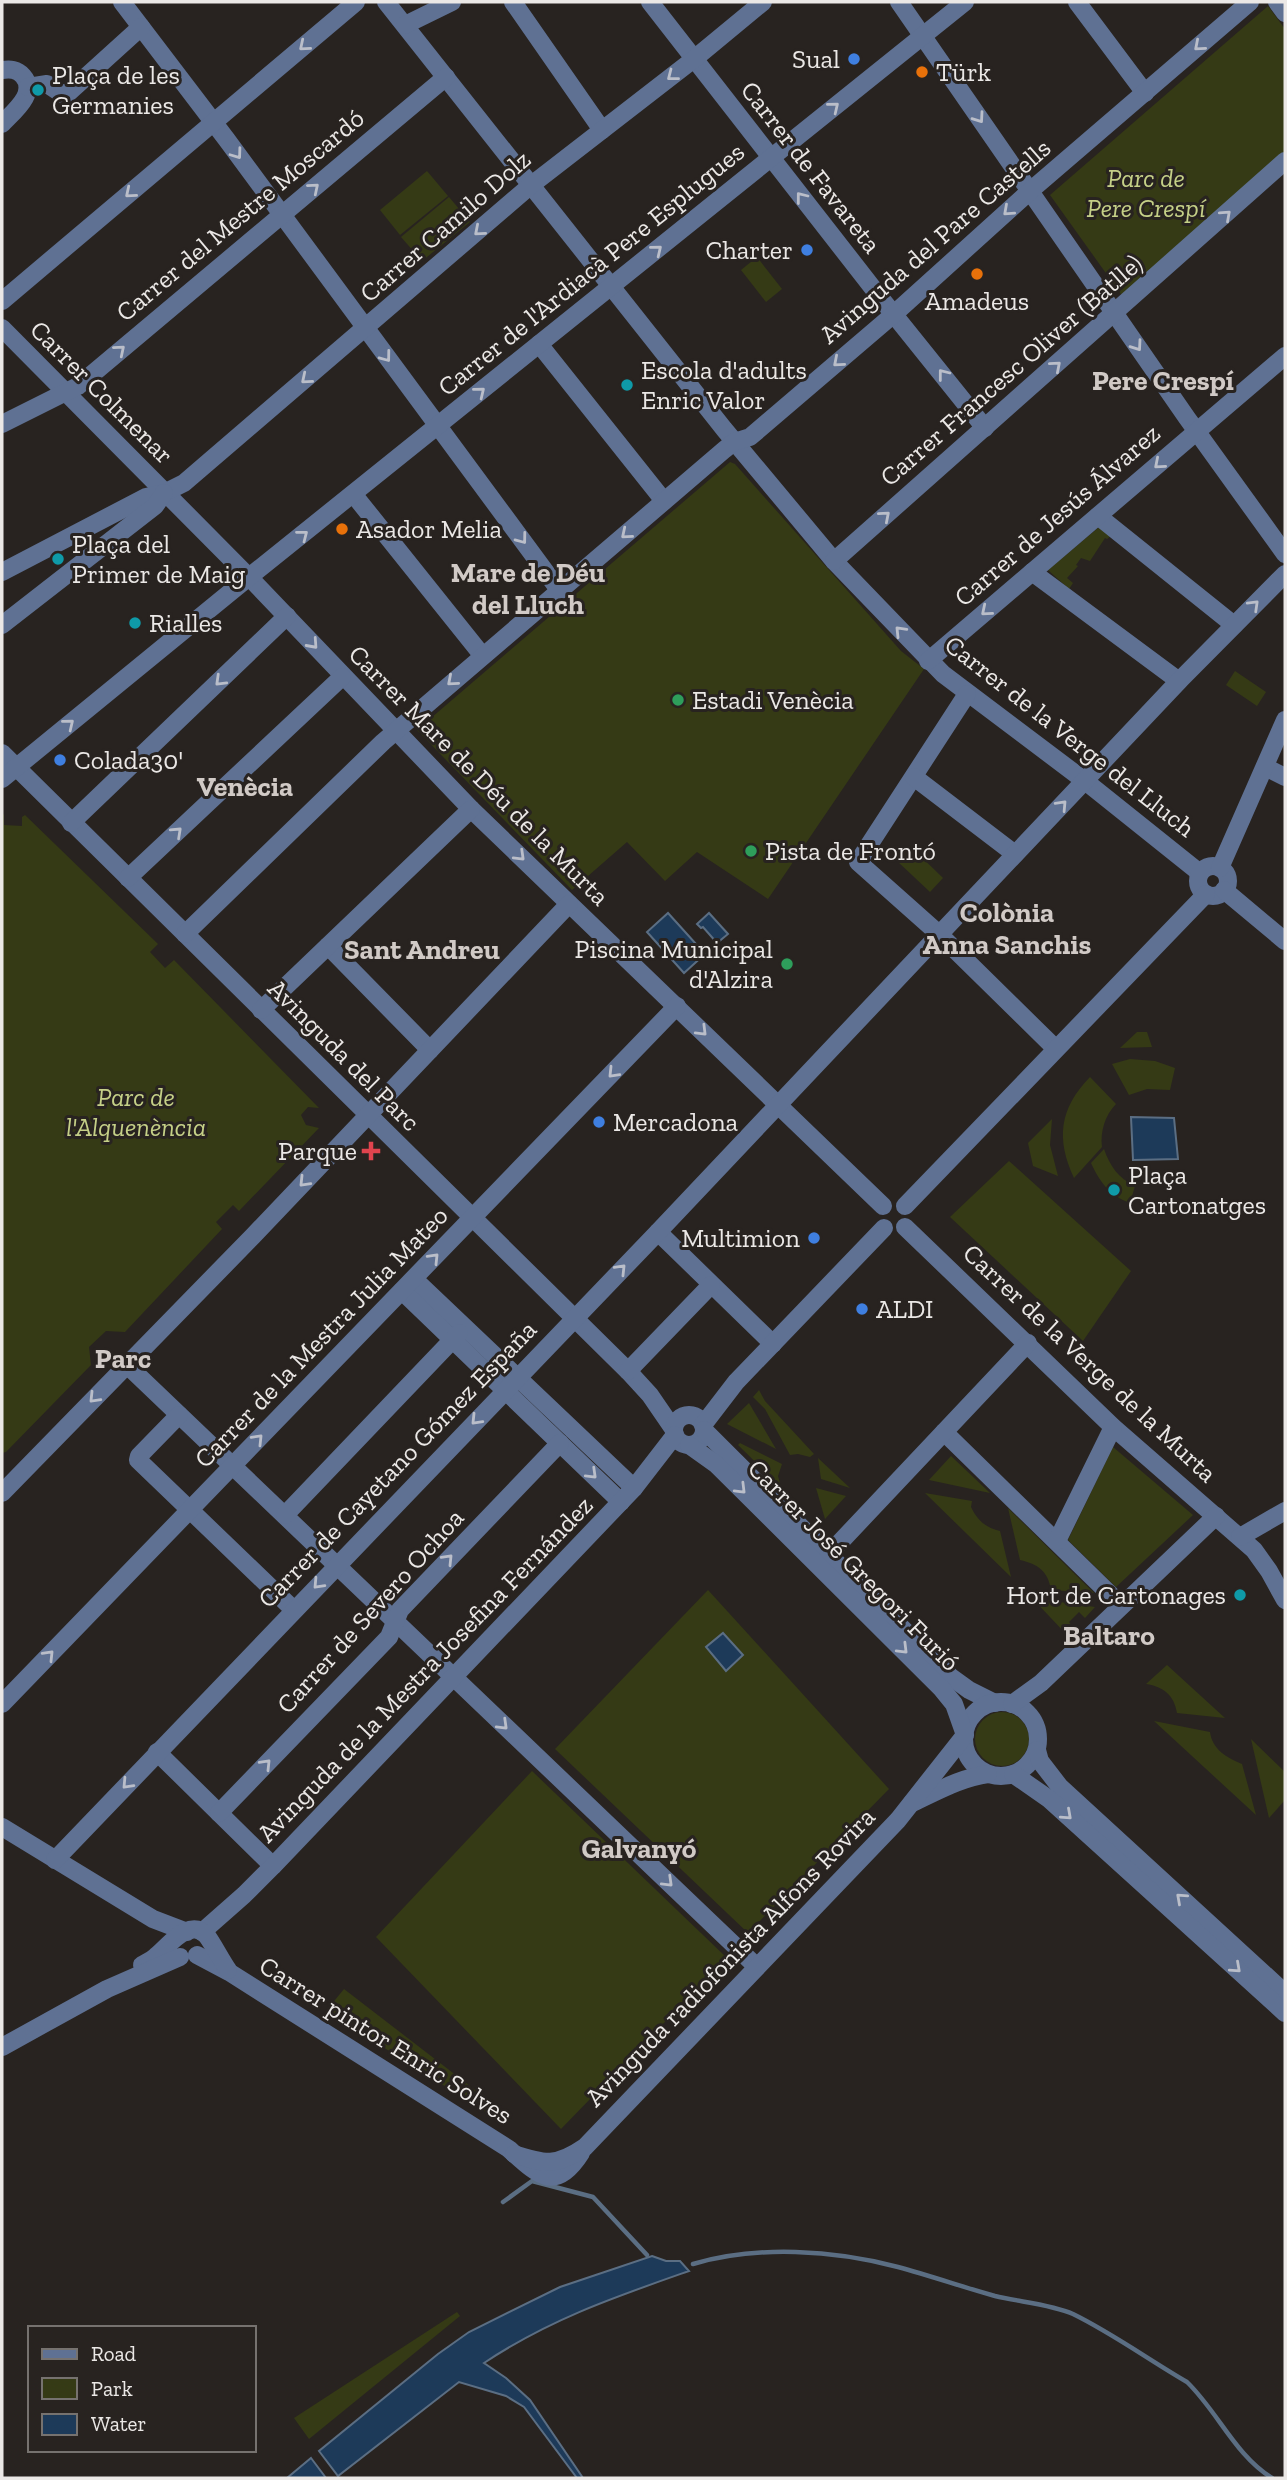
<svg xmlns="http://www.w3.org/2000/svg" width="1287" height="2480" viewBox="0 0 1287 2480" font-family="'Zilla Slab',serif">
<style>
.green{fill:#353a15}
.water{fill:#1d3a59;stroke:#5b6e83;stroke-width:2}
.lines{fill:none;stroke-linecap:round;stroke-linejoin:round}
.stream{stroke:#5b6e83;stroke-width:4.5}
.minor{stroke:#5f7193;stroke-width:18}
.oneway{stroke:#babec9}
.shop-dot{fill:#3f7fe0;stroke:#282320;stroke-width:2.5}
.food-dot{fill:#e8710a;stroke:#282320;stroke-width:2.5}
.culture-dot{fill:#0f9aa8;stroke:#282320;stroke-width:2.5}
.leisure-dot{fill:#2e9e5b;stroke:#282320;stroke-width:2.5}
.health-dot{fill:#e0444e;stroke:#282320;stroke-width:2.5}
.labels{text-anchor:middle;stroke-width:6;stroke-linejoin:round;paint-order:stroke}
.poi-label{font-size:26px;fill:#ebe8e6;stroke:#282320;text-anchor:start}
.street-label{font-size:26px;fill:#ebe8e6;stroke:#282320}
.park-label{font-size:26px;font-style:italic;fill:#c5d087;stroke:#282320}
.neighbourhood-label{font-size:28px;font-weight:bold;fill:#d1cac6;stroke:#282320}
</style>
<rect width="100%" height="100%" fill="#282320"/>
<g class="green">
<polygon points="1268,6 1285,29 1285,152 1123,297 1050,195"/>
<polygon points="427,171 448,196 400,235 380,210"/>
<polygon points="449,197 470,222 422,261 401,237"/>
<polygon points="757,257 782,289 766,302 741,270"/>
<polygon points="730,462 735,464 901,651 924,669 768,899 697,852 665,881 627,842 572,890 417,730"/>
<polygon points="1098,528 1104,528 1113,534 1107,539 1105,538 1090,561 1081,558 1076,565 1078,566 1067,578 1073,583 1069,589 1048,570"/>
<polygon points="1235,671 1266,692 1257,706 1226,685"/>
<polygon points="4,814 4,825 22,826 22,817 25,815 158,944 150,952 165,968 174,960 319,1108 308,1107 301,1115 306,1125 319,1128 239,1211 233,1205 216,1222 222,1229 125,1332 106,1331 89,1347 91,1365 6,1452 2,1453 2,816"/>
<polygon points="910,846 943,878 930,892 896,860"/>
<polygon points="1137,1032 1147,1032 1152,1047 1120,1048"/>
<polygon points="1130,1059 1155,1061 1175,1068 1170,1090 1147,1089 1129,1095 1112,1064"/>
<path d="M 1090,1077 L 1116,1104 C 1105,1115 1100,1132 1102,1147 L 1074,1178 C 1056,1139 1059,1109 1090,1077 Z"/>
<polygon points="1052,1119 1050,1145 1058,1176 1033,1166 1028,1143"/>
<path d="M 1104,1149 C 1110,1166 1118,1178 1135,1186 L 1130,1203 C 1110,1196 1099,1181 1091,1163 Z"/>
<polygon points="1009,1161 1131,1271 1083,1341 950,1217"/>
<polygon points="759,1390 765,1401 814,1454 810,1457 798,1454 790,1455 765,1409 753,1397"/>
<polygon points="749,1403 776,1449 727,1424"/>
<polygon points="740,1443 782,1464 778,1476 781,1487 738,1445"/>
<polygon points="1113,1447 1193,1515 1116,1587 1068,1540"/>
<polygon points="951,1456 990,1493 929,1480"/>
<polygon points="818,1458 850,1488 821,1479"/>
<polygon points="816,1488 846,1496 825,1519"/>
<path d="M 925,1493 L 972,1501 L 971,1507 C 977,1520 986,1528 1000,1531 L 1011,1577 Z"/>
<path d="M 1008,1508 L 1094,1593 L 1051,1590 C 1048,1571 1038,1564 1020,1560 Z"/>
<polygon points="708,1590 889,1789 748,1933 555,1749"/>
<polygon points="1032,1598 1095,1607 1085,1618 1079,1612 1069,1622 1074,1628 1067,1635"/>
<path d="M 1167,1665 L 1225,1718 L 1177,1713 C 1174,1695 1164,1687 1146,1684 Z"/>
<circle cx="1002" cy="1739" r="27"/>
<path d="M 1154,1721 L 1210,1732 C 1212,1749 1227,1758 1242,1764 L 1256,1815 Z"/>
<polygon points="1251,1739 1285,1772 1285,1800 1269,1818"/>
<polygon points="532,1771 727,1958 561,2129 376,1937"/>
<polygon points="344,1989 492,2103 492,2116 326,2011"/>
<polygon points="457,2312 460,2316 309,2439 294,2418"/>
</g>
<g class="water">
<polygon points="668,913 705,954 684,973 647,932"/>
<polygon points="709,913 728,934 717,943 703,927 701,928 697,924"/>
<polygon points="1131,1117 1174,1118 1178,1159 1133,1160"/>
<polygon points="723,1633 743,1655 726,1671 706,1647"/>
<path d="M 652,2256 L 666,2261 L 680,2261 L 689,2271 C 615,2297 550,2319 484,2363 L 506,2378 L 530,2400 L 583,2478 L 577,2478 L 524,2407 L 506,2396 L 459,2382 L 338,2476 L 319,2451 L 438,2354 L 469,2332 L 560,2287 Z"/>
<polygon points="311,2458 326,2478 287,2478"/>
</g>
<g class="lines">
<g class="stream">
<polyline points="503,2202 532,2181 593,2197 647,2255"/>
<path d="M 693,2264 C 757,2245 834,2250 898,2267 C 931,2276 963,2287 995,2296 C 1019,2302 1051,2304 1073,2314 C 1112,2333 1149,2360 1187,2382 C 1218,2412 1235,2455 1272,2478"/>
</g>
<g class="minor">
<polyline points="122,2 227,140 559,590"/>
<polyline points="386,2 724,429 834,561 943,674 1085,781 1200,873"/>
<polyline points="513,2 602,130"/>
<polyline points="650,2 879,296 985,428"/>
<polyline points="899,2 1187,418 1285,554"/>
<polyline points="1077,2 1145,93"/>
<polyline points="1277,2 1285,13"/>
<polyline points="405,25 452,2"/>
<path d="M 2,70 C 10,69 17,69 23,76 C 38,93 13,112 2,124"/>
<polyline points="28,87 47,84 62,94 67,94 141,27"/>
<polyline points="2,301 356,2"/>
<polyline points="2,328 249,577 471,809 883,1206"/>
<polyline points="539,344 664,501"/>
<polyline points="2,424 78,386 446,77"/>
<polyline points="354,495 482,655"/>
<polyline points="1098,516 1234,625"/>
<polyline points="834,561 1285,161"/>
<polyline points="2,572 146,497 164,493 184,483 530,186 694,59 763,2"/>
<polyline points="1032,572 1179,681"/>
<polyline points="2,625 155,506 164,493"/>
<polyline points="928,661 1285,356"/>
<polyline points="967,694 858,862 939,934 1055,1048"/>
<polyline points="2,753 628,1371 650,1395 674,1430"/>
<polyline points="1265,767 1285,777"/>
<polyline points="914,777 1015,854"/>
<polyline points="2,779 249,577 965,2"/>
<polyline points="71,823 287,616"/>
<circle cx="1213" cy="881" r="15"/>
<polyline points="1220,868 1285,720"/>
<polyline points="128,878 342,677"/>
<polyline points="1224,890 1285,941"/>
<polyline points="185,934 383,742 724,450 734,442 750,437 894,314 1030,191 1250,2"/>
<polyline points="328,946 430,1050"/>
<polyline points="261,1010 471,809"/>
<polyline points="905,1206 1206,894"/>
<polyline points="905,1227 1113,1427 1254,1550 1269,1571 1285,1600"/>
<polyline points="658,1232 773,1344"/>
<polyline points="414,1279 634,1488"/>
<polyline points="402,1291 621,1502"/>
<polyline points="127,1365 757,1967"/>
<polyline points="628,1371 711,1285"/>
<polyline points="179,1415 139,1456 138,1460 294,1610"/>
<circle cx="689" cy="1430" r="15"/>
<polyline points="703,1425 736,1382 884,1228"/>
<polyline points="704,1430 951,1677 969,1690 995,1703"/>
<polyline points="944,1432 1121,1605"/>
<polyline points="2,1493 253,1236 569,904"/>
<polyline points="285,1515 459,1333"/>
<polyline points="1240,1537 1285,1511"/>
<polyline points="1057,1541 1113,1427"/>
<polyline points="828,1555 1028,1343"/>
<circle cx="1001" cy="1739" r="37"/>
<polyline points="2,1704 677,1006"/>
<polyline points="1012,1704 1041,1683 1216,1516"/>
<polyline points="1037,1750 1040,1761 1060,1787 1285,1993"/>
<polyline points="157,1752 273,1866"/>
<polyline points="1013,1774 1049,1799 1285,2013"/>
<path d="M 912,1803 C 938,1791 960,1778 988,1774"/>
<polyline points="219,1813 389,1637 400,1610 560,1443"/>
<polyline points="2,1827 153,1919 187,1932"/>
<polyline points="55,1860 658,1232 1179,681 1285,574"/>
<polyline points="202,1932 244,1895 273,1866 634,1488 675,1435"/>
<path d="M 197,1955 L 229,1972 L 509,2149 C 538,2175 555,2194 581,2153"/>
<path d="M 142,1965 C 147,1962 152,1960 156,1956 C 168,1947 189,1916 207,1936 C 213,1944 221,1960 228,1970"/>
<polyline points="2,2047 107,1989 180,1957"/>
<path d="M 514,2154 C 545,2164 556,2167 585,2147 L 898,1820 L 965,1735 L 954,1704 L 941,1688 L 717,1465 L 689,1445"/>
</g>
</g>
<defs><path id="oneway-chevron" d="M-2-3.5L2.5 0L-2 3.5" fill="none" stroke-width="1.6" stroke-linecap="round" stroke-linejoin="round" transform="scale(1.75)"/></defs>
<g class="oneway">
<use href="#oneway-chevron" transform="translate(304 46) rotate(140)"/>
<use href="#oneway-chevron" transform="translate(1199 46) rotate(139)"/>
<use href="#oneway-chevron" transform="translate(672 76) rotate(142)"/>
<use href="#oneway-chevron" transform="translate(834 107) rotate(-39)"/>
<use href="#oneway-chevron" transform="translate(979 118) rotate(55)"/>
<use href="#oneway-chevron" transform="translate(237 154) rotate(54)"/>
<use href="#oneway-chevron" transform="translate(314 188) rotate(-40)"/>
<use href="#oneway-chevron" transform="translate(130 193) rotate(140)"/>
<use href="#oneway-chevron" transform="translate(801 197) rotate(-128)"/>
<use href="#oneway-chevron" transform="translate(1008 211) rotate(138)"/>
<use href="#oneway-chevron" transform="translate(1226 215) rotate(-42)"/>
<use href="#oneway-chevron" transform="translate(479 231) rotate(139)"/>
<use href="#oneway-chevron" transform="translate(657 250) rotate(-39)"/>
<use href="#oneway-chevron" transform="translate(1137 346) rotate(55)"/>
<use href="#oneway-chevron" transform="translate(120 350) rotate(-40)"/>
<use href="#oneway-chevron" transform="translate(386 357) rotate(53)"/>
<use href="#oneway-chevron" transform="translate(838 362) rotate(139)"/>
<use href="#oneway-chevron" transform="translate(1056 366) rotate(-41)"/>
<use href="#oneway-chevron" transform="translate(943 374) rotate(-128)"/>
<use href="#oneway-chevron" transform="translate(306 379) rotate(140)"/>
<use href="#oneway-chevron" transform="translate(480 392) rotate(-39)"/>
<use href="#oneway-chevron" transform="translate(1159 464) rotate(139)"/>
<use href="#oneway-chevron" transform="translate(885 516) rotate(-41)"/>
<use href="#oneway-chevron" transform="translate(626 534) rotate(140)"/>
<use href="#oneway-chevron" transform="translate(303 535) rotate(-38)"/>
<use href="#oneway-chevron" transform="translate(522 539) rotate(53)"/>
<use href="#oneway-chevron" transform="translate(1254 605) rotate(-44)"/>
<use href="#oneway-chevron" transform="translate(986 611) rotate(140)"/>
<use href="#oneway-chevron" transform="translate(900 631) rotate(-134)"/>
<use href="#oneway-chevron" transform="translate(313 644) rotate(48)"/>
<use href="#oneway-chevron" transform="translate(220 681) rotate(136)"/>
<use href="#oneway-chevron" transform="translate(452 681) rotate(139)"/>
<use href="#oneway-chevron" transform="translate(69 724) rotate(-39)"/>
<use href="#oneway-chevron" transform="translate(1062 805) rotate(-47)"/>
<use href="#oneway-chevron" transform="translate(177 832) rotate(-43)"/>
<use href="#oneway-chevron" transform="translate(520 856) rotate(44)"/>
<use href="#oneway-chevron" transform="translate(702 1031) rotate(45)"/>
<use href="#oneway-chevron" transform="translate(613 1073) rotate(134)"/>
<use href="#oneway-chevron" transform="translate(304 1182) rotate(134)"/>
<use href="#oneway-chevron" transform="translate(434 1258) rotate(-46)"/>
<use href="#oneway-chevron" transform="translate(621 1269) rotate(-46)"/>
<use href="#oneway-chevron" transform="translate(94 1398) rotate(134)"/>
<use href="#oneway-chevron" transform="translate(476 1420) rotate(134)"/>
<use href="#oneway-chevron" transform="translate(258 1439) rotate(-46)"/>
<use href="#oneway-chevron" transform="translate(592 1474) rotate(44)"/>
<use href="#oneway-chevron" transform="translate(741 1489) rotate(45)"/>
<use href="#oneway-chevron" transform="translate(448 1559) rotate(-46)"/>
<use href="#oneway-chevron" transform="translate(318 1584) rotate(133)"/>
<use href="#oneway-chevron" transform="translate(903 1649) rotate(45)"/>
<use href="#oneway-chevron" transform="translate(49 1655) rotate(-46)"/>
<use href="#oneway-chevron" transform="translate(503 1725) rotate(44)"/>
<use href="#oneway-chevron" transform="translate(266 1764) rotate(-46)"/>
<use href="#oneway-chevron" transform="translate(127 1784) rotate(133)"/>
<use href="#oneway-chevron" transform="translate(1067 1815) rotate(42)"/>
<use href="#oneway-chevron" transform="translate(668 1882) rotate(44)"/>
<use href="#oneway-chevron" transform="translate(1181 1898) rotate(-138)"/>
<use href="#oneway-chevron" transform="translate(1236 1968) rotate(42)"/>
</g>
<g class="shop-dot">
<circle cx="854" cy="59" r="7"/>
<circle cx="807" cy="250" r="7"/>
<circle cx="60" cy="760" r="7"/>
<circle cx="599" cy="1122" r="7"/>
<circle cx="814" cy="1238" r="7"/>
<circle cx="862" cy="1309" r="7"/>
</g>
<g class="food-dot">
<circle cx="922" cy="72" r="7"/>
<circle cx="977" cy="274" r="7"/>
<circle cx="342" cy="529" r="7"/>
</g>
<g class="culture-dot">
<circle cx="38" cy="90" r="7"/>
<circle cx="627" cy="385" r="7"/>
<circle cx="58" cy="559" r="7"/>
<circle cx="135" cy="623" r="7"/>
<circle cx="1114" cy="1190" r="7"/>
<circle cx="1240" cy="1595" r="7"/>
</g>
<g class="leisure-dot">
<circle cx="678" cy="700" r="7"/>
<circle cx="751" cy="851" r="7"/>
<circle cx="787" cy="964" r="7"/>
</g>
<path class="health-dot" d="M367.5 1140.5h7v7h7v7h-7v7h-7v-7h-7v-7h7z"/>
<g class="labels">
<g class="poi-label">
<text x="840" y="68" text-anchor="end">Sual</text>
<text x="936" y="81">Türk</text>
<text x="52" y="84">Plaça de les<tspan x="52" dy="30">Germanies</tspan></text>
<text x="793" y="259" text-anchor="end">Charter</text>
<text x="977" y="310" text-anchor="middle">Amadeus</text>
<text x="641" y="379">Escola d'adults<tspan x="641" dy="30">Enric Valor</tspan></text>
<text x="356" y="538">Asador Melia</text>
<text x="72" y="553">Plaça del<tspan x="72" dy="30">Primer de Maig</tspan></text>
<text x="149" y="632">Rialles</text>
<text x="692" y="709">Estadi Venècia</text>
<text x="74" y="769">Colada30'</text>
<text x="765" y="860">Pista de Frontó</text>
<text x="773" y="958" text-anchor="end">Piscina Municipal<tspan x="773" dy="30">d'Alzira</tspan></text>
<text x="613" y="1131">Mercadona</text>
<text x="357" y="1160" text-anchor="end">Parque</text>
<text x="1128" y="1184">Plaça<tspan x="1128" dy="30">Cartonatges</tspan></text>
<text x="800" y="1247" text-anchor="end">Multimion</text>
<text x="876" y="1318">ALDI</text>
<text x="1226" y="1604" text-anchor="end">Hort de Cartonages</text>
</g>
<g class="street-label">
<text transform="translate(811 167) rotate(52)" y="9">Carrer de Favareta</text>
<text transform="translate(240 215) rotate(-40)" y="9">Carrer del Mestre Moscardó</text>
<text transform="translate(445 226) rotate(-41)" y="9">Carrer Camilo Dolz</text>
<text transform="translate(935 241) rotate(-41)" y="9">Avinguda del Pare Castells</text>
<text transform="translate(591 269) rotate(-39)" y="9">Carrer de l'Ardiacà Pere Esplugues</text>
<text transform="translate(1011 370) rotate(-41)" y="9">Carrer Francesc Oliver (Batlle)</text>
<text transform="translate(102 392) rotate(45)" y="9">Carrer Colmenar</text>
<text transform="translate(1057 515) rotate(-41)" y="9">Carrer de Jesús Álvarez</text>
<text transform="translate(1070 736) rotate(38)" y="9">Carrer de la Verge del Lluch</text>
<text transform="translate(479 775) rotate(45)" y="9">Carrer Mare de Déu de la Murta</text>
<text transform="translate(344 1055) rotate(45)" y="9">Avinguda del Parc</text>
<text transform="translate(321 1337) rotate(-46)" y="9">Carrer de la Mestra Julia Mateo</text>
<text transform="translate(1090 1363) rotate(43)" y="9">Carrer de la Verge de la Murta</text>
<text transform="translate(397 1464) rotate(-46)" y="9">Carrer de Cayetano Gómez España</text>
<text transform="translate(854 1565) rotate(45)" y="9">Carrer José Gregori Furió</text>
<text transform="translate(370 1611) rotate(-48)" y="9">Carrer de Severo Ochoa</text>
<text transform="translate(425 1669) rotate(-46)" y="9">Avinguda de la Mestra Josefina Fernández</text>
<text transform="translate(730 1957) rotate(-46)" y="9">Avinguda radiofonista Alfons Rovira</text>
<text transform="translate(386 2040) rotate(32)" y="9">Carrer pintor Enric Solves</text>
</g>
<g class="park-label">
<text x="1146" y="187">Parc de<tspan x="1146" dy="30">Pere Crespí</tspan></text>
<text x="136" y="1106">Parc de<tspan x="136" dy="30">l'Alquenència</tspan></text>
</g>
<g class="neighbourhood-label">
<text x="1163" y="390">Pere Crespí</text>
<text x="528" y="582">Mare de Déu<tspan x="528" dy="32">del Lluch</tspan></text>
<text x="245" y="796">Venècia</text>
<text x="1007" y="922">Colònia<tspan x="1007" dy="32">Anna Sanchis</tspan></text>
<text x="422" y="959">Sant Andreu</text>
<text x="123" y="1368">Parc</text>
<text x="1109" y="1645">Baltaro</text>
<text x="639" y="1858">Galvanyó</text>
</g>
</g>
<rect width="1287" height="2480" fill="none" stroke="#ebe8e6" stroke-width="7"/>
<rect x="28" y="2326" width="228" height="126" fill="#282320" stroke="#76726f" stroke-width="2"/>
<rect x="42" y="2349" width="35" height="10" fill="#5f7193" stroke="#76726f" stroke-width="2"/>
<text x="91" y="2361" font-size="21" fill="#ebe8e6">Road</text>
<rect x="42" y="2378" width="35" height="21" fill="#353a15" stroke="#76726f" stroke-width="2"/>
<text x="91" y="2396" font-size="21" fill="#ebe8e6">Park</text>
<rect x="42" y="2414" width="35" height="21" fill="#1d3a59" stroke="#76726f" stroke-width="2"/>
<text x="91" y="2431" font-size="21" fill="#ebe8e6">Water</text>
</svg>
